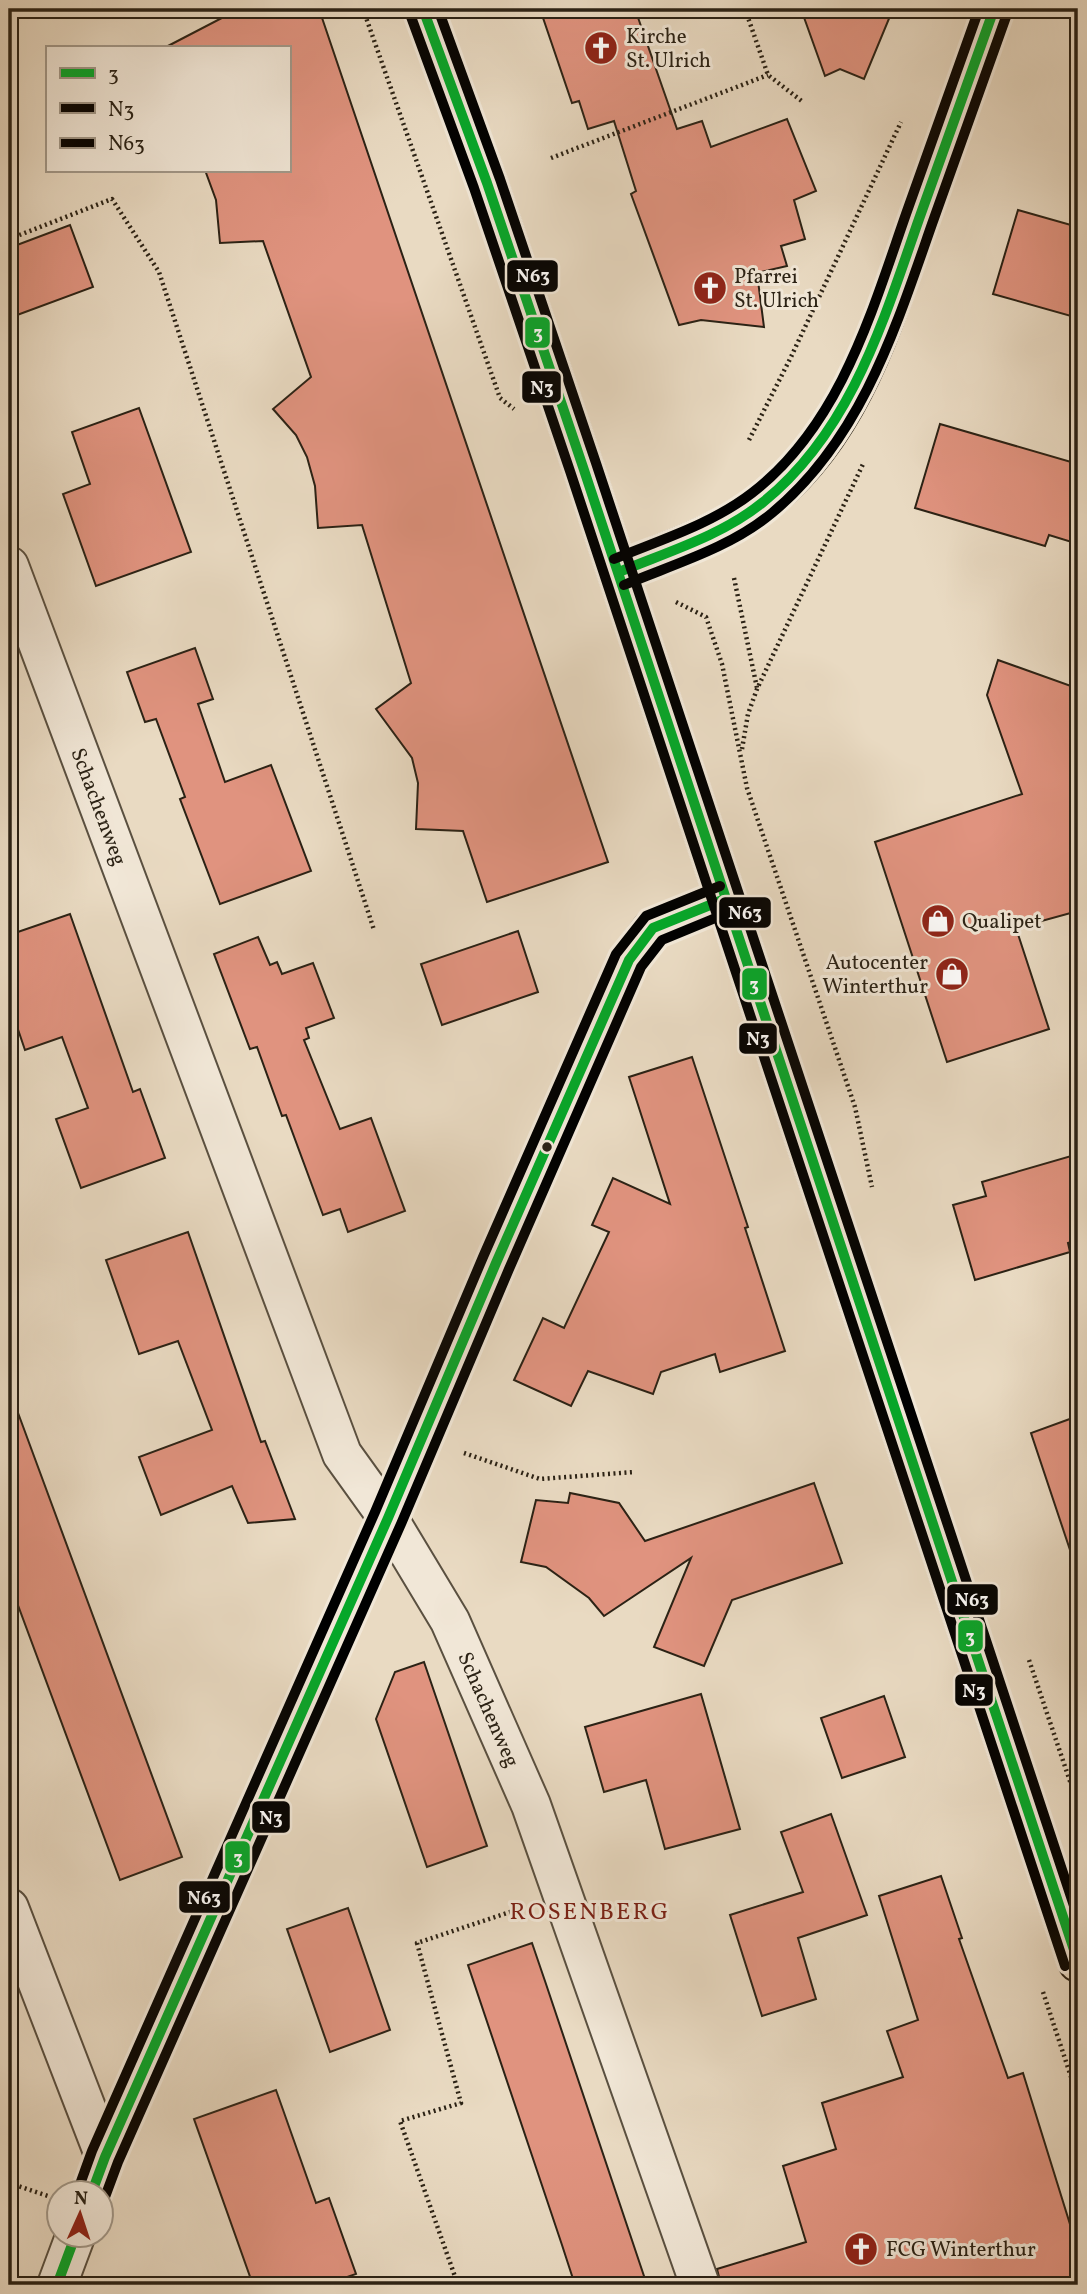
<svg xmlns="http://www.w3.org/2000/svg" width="1087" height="2294" viewBox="0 0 1087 2294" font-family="Vollkorn,serif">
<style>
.building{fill:#e0937f;stroke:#2b2215;stroke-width:2}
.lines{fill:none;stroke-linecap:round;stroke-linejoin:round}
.minor-casing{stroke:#5a5040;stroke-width:42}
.secondary-casing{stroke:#2b2215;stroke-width:42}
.primary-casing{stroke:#2b2215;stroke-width:42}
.path{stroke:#2b2215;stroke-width:4.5;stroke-dasharray:2 3.5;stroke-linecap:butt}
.minor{stroke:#f1e7d7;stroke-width:38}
.secondary{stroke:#f1e7d7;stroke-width:38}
.primary{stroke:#e9dac2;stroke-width:38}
.bus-1-casing{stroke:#f1e7d7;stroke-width:16}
.bus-2-casing{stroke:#f1e7d7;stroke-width:16}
.bus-3-casing{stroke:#f1e7d7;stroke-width:16}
.bus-1{stroke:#06a729;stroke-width:10}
.bus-2{stroke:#000;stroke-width:10}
.bus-3{stroke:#000;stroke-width:10}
.bus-dot{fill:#2b2215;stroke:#f1e7d7;stroke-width:2.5}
.labels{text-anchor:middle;stroke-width:6;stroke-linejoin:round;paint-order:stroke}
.poi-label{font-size:21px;fill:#2b2215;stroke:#f1e7d7;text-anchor:start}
.street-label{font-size:21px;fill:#2b2215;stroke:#f1e7d7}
.quarter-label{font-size:24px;letter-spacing:2px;fill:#7a1f14;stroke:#f1e7d7}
.line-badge{stroke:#f1e7d7;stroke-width:2.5}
.badge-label{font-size:19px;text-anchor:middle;font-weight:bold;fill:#fff}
</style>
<rect width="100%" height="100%" fill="#e9dac2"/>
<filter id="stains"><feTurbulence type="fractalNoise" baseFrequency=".00286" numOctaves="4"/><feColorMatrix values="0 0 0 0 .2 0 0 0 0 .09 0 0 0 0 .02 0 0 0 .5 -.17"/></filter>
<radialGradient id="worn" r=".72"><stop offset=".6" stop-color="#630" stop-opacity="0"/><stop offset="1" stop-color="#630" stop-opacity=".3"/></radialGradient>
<g class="building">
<polygon points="239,9 319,9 608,862 487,902 463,831 416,829 418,783 412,758 376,709 411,683 362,525 318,528 315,486 307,457 296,435 273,409 311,377 263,241 220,243 216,200 205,170 289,170 289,47 166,47"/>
<polygon points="540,9 635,9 677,129 702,121 711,147 787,119 816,191 794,200 805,239 781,246 787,266 757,273 764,327 701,320 679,325 631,194 636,191 614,121 588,129 579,101 572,103"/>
<polygon points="801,9 893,9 864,79 840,69 825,76"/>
<polygon points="1018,210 1078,227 1078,318 993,294"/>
<polygon points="70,225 93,287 9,318 9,248"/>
<polygon points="139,408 191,552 96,586 63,494 90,484 72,432"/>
<polygon points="940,424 1078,464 1078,544 1049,535 1045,546 915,508"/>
<polygon points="195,648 213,699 198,704 225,782 271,765 311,871 220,904 180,799 185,797 156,719 145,722 127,672"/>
<polygon points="998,660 1071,686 1078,708 1078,911 1016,928 1049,1029 947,1062 875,842 1022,794 987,695"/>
<polygon points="70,914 133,1092 140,1089 165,1158 81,1188 56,1119 88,1108 62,1037 25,1050 9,1003 9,935"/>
<polygon points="518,931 538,992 442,1025 421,964"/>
<polygon points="258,937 270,965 277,962 282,974 313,963 334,1018 306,1028 309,1038 304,1040 340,1129 371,1118 405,1211 348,1232 340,1209 323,1215 286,1115 282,1116 257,1047 250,1049 214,954"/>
<polygon points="692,1057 748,1227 745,1228 785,1351 720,1372 715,1354 661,1372 653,1394 588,1371 571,1406 514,1380 543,1318 564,1328 609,1232 592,1225 613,1178 670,1204 629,1077"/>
<polygon points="1078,1154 1078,1240 1068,1243 1070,1252 975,1280 953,1205 986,1196 982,1182"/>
<polygon points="188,1232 261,1442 265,1441 295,1519 248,1523 232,1486 161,1515 139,1457 212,1430 178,1341 139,1354 106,1260"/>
<polygon points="14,1402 182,1857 120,1880 9,1581 9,1403"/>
<polygon points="1078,1416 1078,1552 1071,1553 1031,1433"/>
<polygon points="814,1483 842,1563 732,1600 704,1666 654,1647 691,1558 604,1616 589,1598 546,1567 521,1562 536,1500 568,1503 570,1493 619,1503 645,1541"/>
<polygon points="424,1662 487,1846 427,1867 376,1719 395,1672"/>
<polygon points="701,1694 740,1829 665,1849 646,1780 604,1792 585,1727"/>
<polygon points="884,1696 905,1757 842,1778 821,1718"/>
<polygon points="831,1814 867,1915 798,1938 816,1999 762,2016 730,1915 803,1892 781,1832"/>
<polygon points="941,1876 962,1938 959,1939 1008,2078 1023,2073 1078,2250 1078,2285 721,2285 717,2269 806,2242 783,2166 836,2149 822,2103 903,2077 887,2031 918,2020 879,1896"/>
<polygon points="348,1908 390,2030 330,2052 287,1929"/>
<polygon points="532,1943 546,1984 647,2285 575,2285 562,2245 468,1965"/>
<polygon points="276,2090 316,2203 329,2198 356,2274 324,2285 253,2285 194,2119"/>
</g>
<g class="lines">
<g class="minor-casing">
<g id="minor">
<path id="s1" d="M 9,566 L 342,1454 L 388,1518 L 450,1621 L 531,1805 L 700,2285"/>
<polyline points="9,1908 105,2157"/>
<polyline points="92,2192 105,2157 388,1518 496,1263 629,960 653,928 725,899"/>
<polyline points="57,2285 76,2234"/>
</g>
</g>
<g class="secondary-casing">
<path id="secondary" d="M 619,572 C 666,552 721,535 762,503 C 852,434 883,321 919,219 C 944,149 969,79 994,9"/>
</g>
<g class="primary-casing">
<polyline id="primary" points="423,9 487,183 583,467 1078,1962"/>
</g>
<g class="path">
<polyline points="363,9 500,398 514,409"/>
<polyline points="745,9 768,75 803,102"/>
<polyline points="551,158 768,75"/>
<polyline points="9,239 112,199 159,272 374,930"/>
<polyline points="749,440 791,357 901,122"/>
<polyline points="734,578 757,688"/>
<polyline points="676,602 706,617 722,664 747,788 855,1107 872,1187"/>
<polyline points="742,749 748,714 757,689 864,462"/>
<polyline points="464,1453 540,1479 634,1472"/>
<polyline points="1029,1660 1078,1805"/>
<polyline points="1043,1992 1078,2098"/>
<polyline points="9,2183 48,2196"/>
<polyline points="458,2285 400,2121 461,2103 417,1943 522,1908"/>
</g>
<use href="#minor" class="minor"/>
<use href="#secondary" class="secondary"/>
<use href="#primary" class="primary"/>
<g class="bus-1-casing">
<g id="bus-1">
<polyline points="423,9 487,183 583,467 1078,1962"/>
<path d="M 619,572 C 667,552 721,536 762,503 C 851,432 883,322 919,219 C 944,149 969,79 994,9"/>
<polyline points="92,2192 105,2157 388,1518 496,1263 629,960 653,928 725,899"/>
<polyline points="57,2285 76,2234"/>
</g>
</g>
<g class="bus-2-casing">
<g id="bus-2">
<polyline points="410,14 474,188 570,471 1065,1966"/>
<path d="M 624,585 C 674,564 730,548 772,513 C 861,439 895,330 932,224 C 957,154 982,84 1007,14"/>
<polyline points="105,2197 118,2162 401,1524 509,1269 641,967 662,940 730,912"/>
</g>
</g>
<g class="bus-3-casing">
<g id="bus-3">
<polyline points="438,9 500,179 596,463 1078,1918"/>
<path d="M 614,559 C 660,540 712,524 752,493 C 840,425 871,314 906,214 C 930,145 955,77 979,9"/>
<polyline points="79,2187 92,2151 375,1512 483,1257 616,954 646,916 720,886"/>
</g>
</g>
<use href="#bus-1" class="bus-1"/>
<use href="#bus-2" class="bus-2"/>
<use href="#bus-3" class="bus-3"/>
</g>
<defs>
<g id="church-disc" transform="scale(1.75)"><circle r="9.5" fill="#8f2418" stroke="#f1e7d7"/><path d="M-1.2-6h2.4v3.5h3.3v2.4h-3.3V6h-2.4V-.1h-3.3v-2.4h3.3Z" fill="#fff"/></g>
<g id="shop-disc" transform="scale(1.75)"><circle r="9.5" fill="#8f2418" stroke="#f1e7d7"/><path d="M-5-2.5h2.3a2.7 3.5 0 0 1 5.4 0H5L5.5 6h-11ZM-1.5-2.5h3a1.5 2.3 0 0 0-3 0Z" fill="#fff"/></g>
</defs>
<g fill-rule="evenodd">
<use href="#church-disc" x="601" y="48"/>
<use href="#church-disc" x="710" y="288"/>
<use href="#shop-disc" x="938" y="921"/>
<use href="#shop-disc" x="952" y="974"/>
<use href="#church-disc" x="861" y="2249"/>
</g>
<circle class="bus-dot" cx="547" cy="1147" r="6"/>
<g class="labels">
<g class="poi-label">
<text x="626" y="43">Kirche<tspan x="626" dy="24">St. Ulrich</tspan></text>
<text x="734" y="283">Pfarrei<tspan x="734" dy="24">St. Ulrich</tspan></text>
<text x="962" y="928">Qualipet</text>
<text x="928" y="969" text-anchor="end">Autocenter<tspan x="928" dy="24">Winterthur</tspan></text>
<text x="886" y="2256">FCG Winterthur</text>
</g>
<g class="street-label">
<text dy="7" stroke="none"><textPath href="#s1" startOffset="257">Schachenweg</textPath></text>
<text dy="7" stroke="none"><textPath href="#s1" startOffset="1244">Schachenweg</textPath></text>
</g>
<g class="quarter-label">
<text x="590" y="1919">ROSENBERG</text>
</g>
</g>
<g class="line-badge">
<rect x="506" y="259" width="53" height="34" rx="7" fill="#000"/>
<rect x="524" y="316" width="27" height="33" rx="7" fill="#06a729"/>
<rect x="521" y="370" width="41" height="34" rx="7" fill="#000"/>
<rect x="718" y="896" width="54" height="33" rx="7" fill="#000"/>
<rect x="741" y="967" width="27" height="34" rx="7" fill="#06a729"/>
<rect x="738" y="1022" width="40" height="33" rx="7" fill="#000"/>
<rect x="946" y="1583" width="53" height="33" rx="7" fill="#000"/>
<rect x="957" y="1619" width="27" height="34" rx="7" fill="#06a729"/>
<rect x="954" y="1673" width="40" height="34" rx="7" fill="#000"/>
<rect x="251" y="1800" width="40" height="34" rx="7" fill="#000"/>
<rect x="224" y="1840" width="27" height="34" rx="7" fill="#06a729"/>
<rect x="178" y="1880" width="53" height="34" rx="7" fill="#000"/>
</g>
<g class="badge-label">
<text x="533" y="282">N63</text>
<text x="538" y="339">3</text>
<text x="542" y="394">N3</text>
<text x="745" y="919">N63</text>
<text x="754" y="991">3</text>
<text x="758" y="1045">N3</text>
<text x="972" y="1606">N63</text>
<text x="970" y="1643">3</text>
<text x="974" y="1697">N3</text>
<text x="271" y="1824">N3</text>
<text x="238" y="1864">3</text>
<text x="204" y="1904">N63</text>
</g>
<rect width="1087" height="2294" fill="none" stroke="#e9dac2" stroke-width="35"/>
<rect x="10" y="10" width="1066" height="2273" fill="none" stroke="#2b2215" stroke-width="3.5"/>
<rect x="18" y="18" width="1052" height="2259" fill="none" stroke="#2b2215" stroke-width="2"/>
<rect x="46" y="46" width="245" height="126" fill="#f1e7d7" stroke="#a29889" stroke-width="2"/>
<rect x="60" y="68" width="35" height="10" fill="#06a729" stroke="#a29889" stroke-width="2"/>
<text x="108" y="80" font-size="21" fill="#2b2215">3</text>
<rect x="60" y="103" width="35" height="10" fill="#000000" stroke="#a29889" stroke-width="2"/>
<text x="108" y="116" font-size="21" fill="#2b2215">N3</text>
<rect x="60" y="138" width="35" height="10" fill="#000000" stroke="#a29889" stroke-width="2"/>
<text x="108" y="150" font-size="21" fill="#2b2215">N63</text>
<g transform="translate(80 2214) rotate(3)"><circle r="33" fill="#f1e7d7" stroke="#a29889" stroke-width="2"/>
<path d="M0-5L12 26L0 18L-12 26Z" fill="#8f2418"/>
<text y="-10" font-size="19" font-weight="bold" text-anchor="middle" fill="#2b2215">N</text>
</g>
<rect width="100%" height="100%" filter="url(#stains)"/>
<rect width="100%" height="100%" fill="url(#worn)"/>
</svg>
